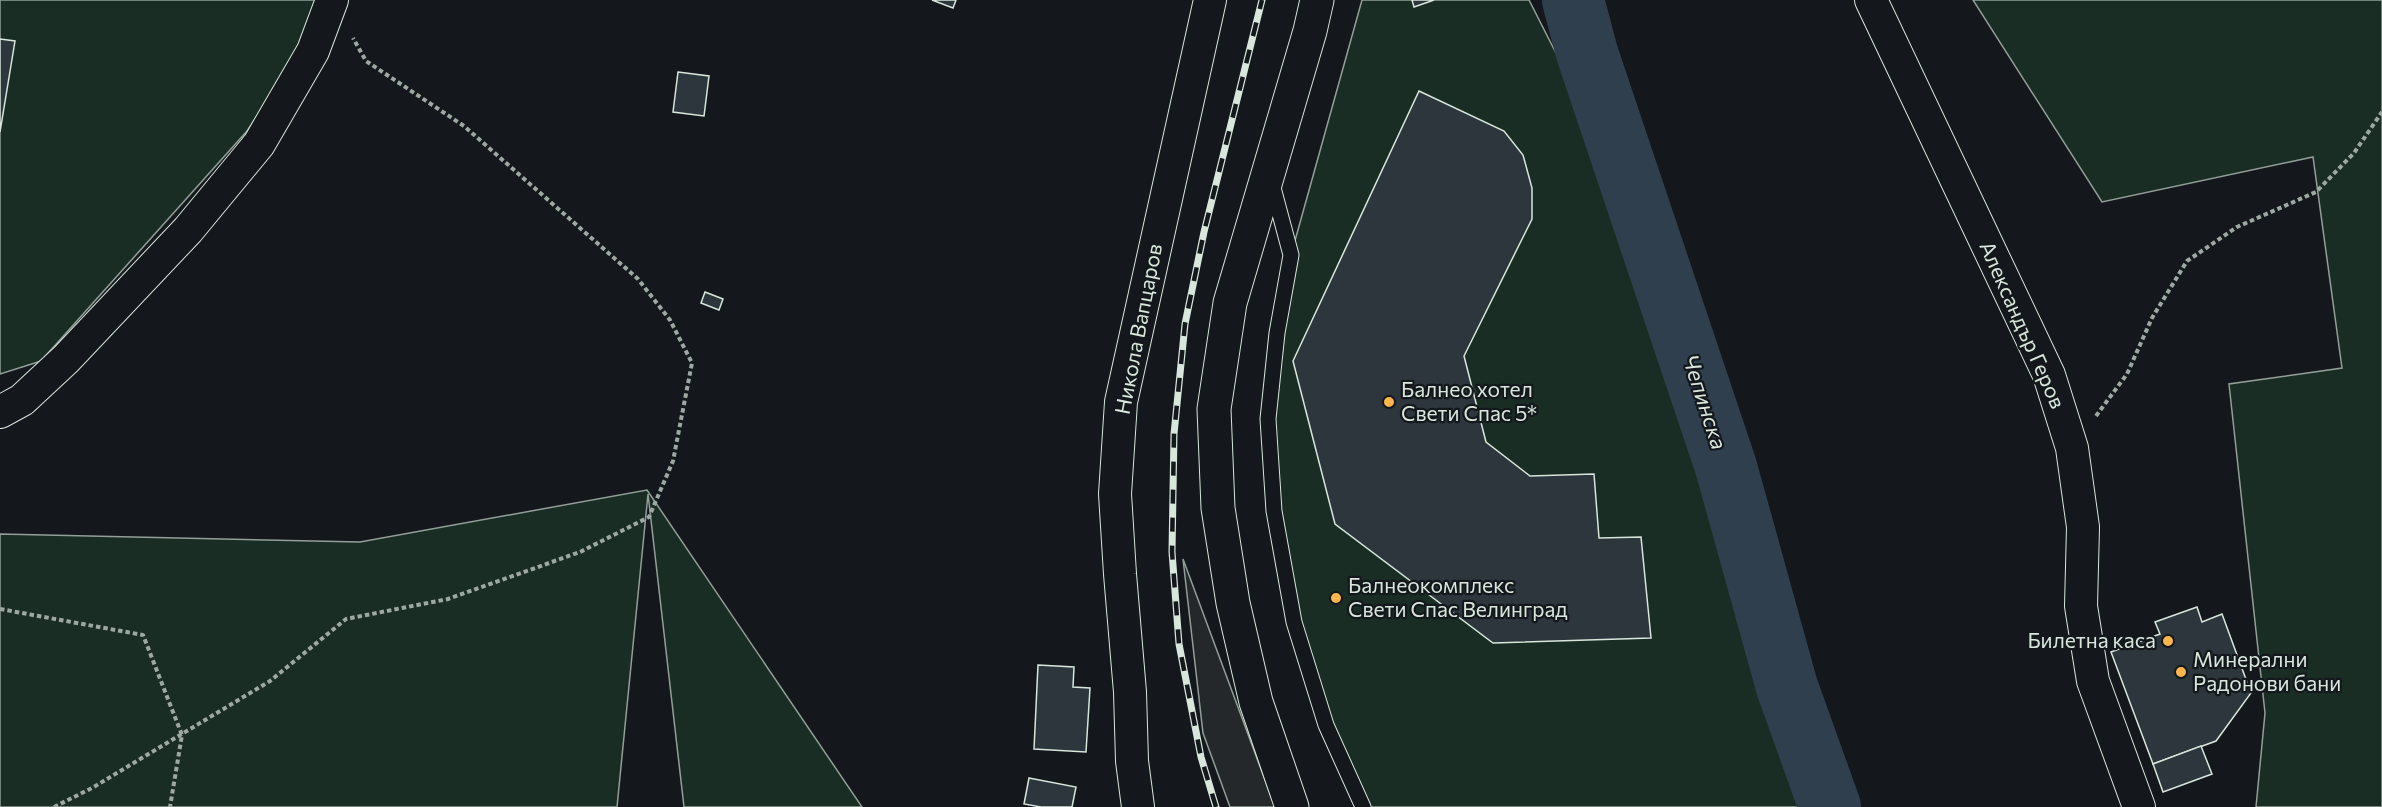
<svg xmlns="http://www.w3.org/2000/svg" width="2382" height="807" viewBox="0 0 2382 807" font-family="Commissioner,sans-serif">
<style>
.green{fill:#1a2d24;stroke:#939e99;stroke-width:1.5}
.parking{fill:#24282b;stroke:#939e99;stroke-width:1.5}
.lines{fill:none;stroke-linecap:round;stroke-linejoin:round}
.river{stroke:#2f3f4d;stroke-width:62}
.building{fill:#2c363c;stroke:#d8e6dc;stroke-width:1.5}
.lane-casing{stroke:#d8e6dc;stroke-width:17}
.street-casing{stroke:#d8e6dc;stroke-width:34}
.secondary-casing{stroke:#d8e6dc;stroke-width:35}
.path{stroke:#9da8a2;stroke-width:4;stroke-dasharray:4.5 3;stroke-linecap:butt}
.lane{stroke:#14181c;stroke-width:15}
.street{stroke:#14181c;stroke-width:32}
.secondary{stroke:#14181c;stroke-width:33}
.rail-casing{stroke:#d8e6dc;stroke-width:7}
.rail{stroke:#14181c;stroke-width:4.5;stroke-dasharray:14;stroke-linecap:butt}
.poi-dot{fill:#ffb74d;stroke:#14181c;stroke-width:2}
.labels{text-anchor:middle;stroke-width:4.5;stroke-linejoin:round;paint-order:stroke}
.street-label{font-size:21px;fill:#d8e6dc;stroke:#14181c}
.poi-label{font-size:21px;fill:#d8e6dc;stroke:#14181c;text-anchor:start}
.water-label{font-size:22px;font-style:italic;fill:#d8e6dc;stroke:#14181c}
</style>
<rect width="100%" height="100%" fill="#14181c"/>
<g class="green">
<polygon points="0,0 320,0 304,47 247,131 41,361 0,374"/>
<polygon points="1362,0 1529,0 1598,136 1741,556 1775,691 1820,807 1363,807 1294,622 1268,419 1291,255"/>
<polygon points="1973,0 2382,0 2382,807 2256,807 2265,713 2229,384 2342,368 2313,157 2102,202"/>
<polygon points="647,490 862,807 684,807 648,494 617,807 0,807 0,534 360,542"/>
</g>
<polygon class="parking" points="1183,559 1275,807 1230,807 1203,733"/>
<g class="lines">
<polyline class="river" points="1573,0 1587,53 1726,467 1787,687 1830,807"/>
</g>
<g class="building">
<polygon points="932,0 956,0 953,8"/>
<polygon points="1412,0 1434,0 1414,7"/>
<polygon points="0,39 15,41 0,132"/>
<polygon points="678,72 709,76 704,116 673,112"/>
<polygon points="1419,91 1504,131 1523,155 1532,188 1532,219 1464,356 1486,442 1530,476 1594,474 1599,538 1641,537 1651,638 1493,643 1335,524 1293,361"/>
<polygon points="705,292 723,299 719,310 701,303"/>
<polygon points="2197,607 2202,622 2222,614 2251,693 2216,741 2153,764 2111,652 2160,634 2155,622"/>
<polygon points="1038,665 1074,667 1073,687 1090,688 1086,752 1034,749"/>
<polygon points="2201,746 2212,774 2163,792 2153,764"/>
<polygon points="1029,778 1076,787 1072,807 1041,807 1024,804"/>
</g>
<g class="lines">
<g class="lane-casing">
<polyline id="lane" points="1272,184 1291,255 1277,333 1268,419 1274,511 1294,622 1326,725 1363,807"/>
</g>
<g class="street-casing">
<g id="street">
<polyline points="1871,0 2049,375 2072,448 2083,527 2081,606 2093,681 2139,807"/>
<polyline points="0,412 22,400 66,359 188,230 259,144 313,51 332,0"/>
<polyline points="1138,807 1132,761 1130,692 1120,574 1115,494 1121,402 1210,0"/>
</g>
</g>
<g class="secondary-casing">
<polyline id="secondary" points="1292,807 1256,702 1233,603 1218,508 1214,409 1230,303 1310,31 1317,0"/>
</g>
<g class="path">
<polyline points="2096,416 2127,374 2152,318 2187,261 2237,227 2316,192 2354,153 2382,112"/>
<polyline points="0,609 143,635 182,735 170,807"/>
<polyline points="54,807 92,788 270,681 346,619 448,599 580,552 649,517 673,461 692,363 670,320 638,279 464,126 366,61 353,38"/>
</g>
<use href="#lane" class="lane"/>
<use href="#street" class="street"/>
<use href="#secondary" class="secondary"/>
<g class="rail-casing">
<polyline id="rail" points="1216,807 1201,757 1179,644 1172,552 1174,434 1185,324 1204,232 1262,0"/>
</g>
<use href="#rail" class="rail"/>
</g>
<g class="poi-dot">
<circle cx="1389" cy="402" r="6"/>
<circle cx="1336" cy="598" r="6"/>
<circle cx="2168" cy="641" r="6"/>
<circle cx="2181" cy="672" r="6"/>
</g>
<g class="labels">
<g class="street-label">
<text transform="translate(2022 325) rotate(66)" y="7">Александър Геров</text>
<text transform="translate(1139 329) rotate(-79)" y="7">Никола Вапцаров</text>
</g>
<g class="poi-label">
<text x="1401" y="397">Балнео хотел<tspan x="1401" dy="24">Свети Спас 5*</tspan></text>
<text x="1348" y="593">Балнеокомплекс<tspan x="1348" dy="24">Свети Спас Велинград</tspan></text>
<text x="2156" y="648" text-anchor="end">Билетна каса</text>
<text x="2193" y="667">Минерални<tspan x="2193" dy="24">Радонови бани</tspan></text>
</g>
<g class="water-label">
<text transform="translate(1705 402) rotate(72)" y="8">Чепинска</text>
</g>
</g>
</svg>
